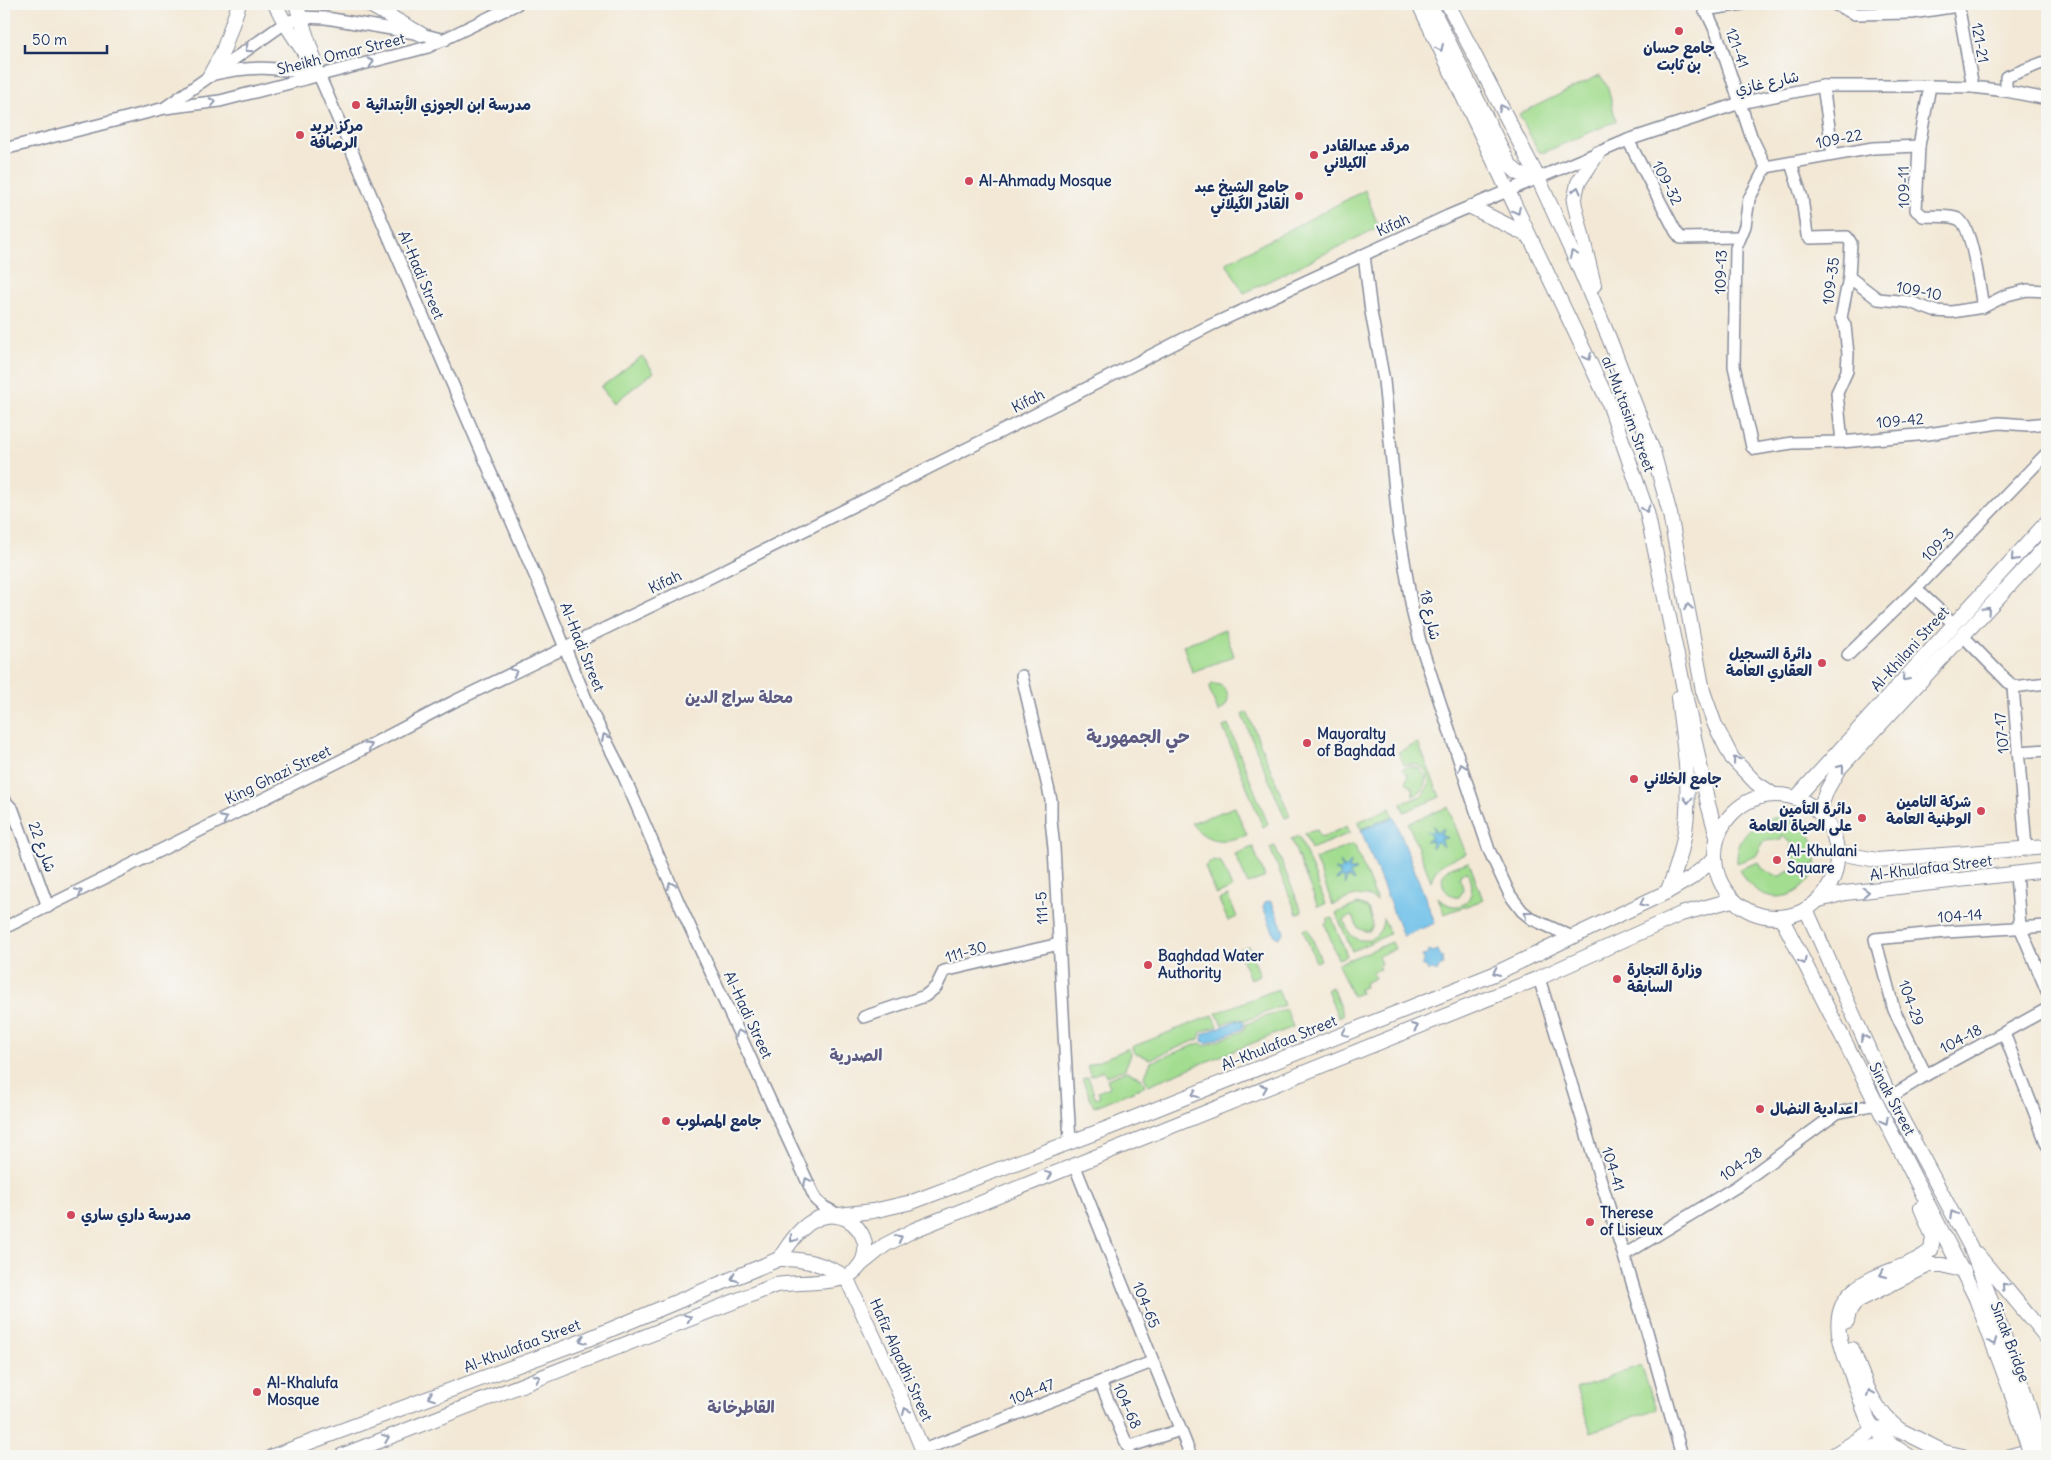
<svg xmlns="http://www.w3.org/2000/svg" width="2051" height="1460" viewBox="0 0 2051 1460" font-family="Delius,'Playpen Sans Arabic',sans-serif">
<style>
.green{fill:#a3dd90;stroke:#5f8677}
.water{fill:#6cc0e9;stroke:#4478a4}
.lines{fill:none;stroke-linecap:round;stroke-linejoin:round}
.minor-casing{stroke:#878c9a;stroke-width:14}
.major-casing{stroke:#878c9a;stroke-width:16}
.minor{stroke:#fff;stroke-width:11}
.major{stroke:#fff;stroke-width:14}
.major-bridge-casing{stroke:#878c9a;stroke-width:16;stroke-linecap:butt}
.major-bridge{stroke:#fff;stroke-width:14}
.oneway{stroke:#8d97ae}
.poi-dot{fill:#d1495b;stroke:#f6f6f2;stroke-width:2}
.labels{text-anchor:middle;stroke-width:4.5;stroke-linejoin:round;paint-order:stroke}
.street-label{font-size:15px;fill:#1b2f5e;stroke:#f6f6f2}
.poi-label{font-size:15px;font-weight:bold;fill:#1b2f5e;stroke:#f6f6f2;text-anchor:start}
.neighbourhood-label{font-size:16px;font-weight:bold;fill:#5f5c83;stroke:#f6f6f2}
.quarter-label{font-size:18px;font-weight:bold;fill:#5f5c83;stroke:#f6f6f2}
</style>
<rect width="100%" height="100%" fill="#f6f6f2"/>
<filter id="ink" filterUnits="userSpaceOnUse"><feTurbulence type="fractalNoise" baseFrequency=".02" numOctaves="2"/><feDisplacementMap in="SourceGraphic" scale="10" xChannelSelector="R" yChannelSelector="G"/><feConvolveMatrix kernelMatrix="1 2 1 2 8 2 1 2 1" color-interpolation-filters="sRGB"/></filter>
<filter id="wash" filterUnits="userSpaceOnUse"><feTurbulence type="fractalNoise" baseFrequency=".0096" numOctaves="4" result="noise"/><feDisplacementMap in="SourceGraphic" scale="20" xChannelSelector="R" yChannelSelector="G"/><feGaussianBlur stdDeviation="1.12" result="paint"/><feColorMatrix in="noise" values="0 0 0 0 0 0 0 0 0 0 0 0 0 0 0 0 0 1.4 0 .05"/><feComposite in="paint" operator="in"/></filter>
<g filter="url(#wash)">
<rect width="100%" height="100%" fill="#f3e8d5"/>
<g class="green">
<polygon points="1600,75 1608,88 1616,121 1545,152 1539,152 1519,114"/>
<polygon points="1365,190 1378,226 1375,229 1244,293 1226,263"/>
<polygon points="642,356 654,372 614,403 601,387"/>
<polygon points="1225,630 1234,656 1192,672 1183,645"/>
<path d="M 1212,684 C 1230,683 1234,704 1218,712 L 1209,688 Z"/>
<polygon points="1247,712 1290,816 1285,818 1242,715"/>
<polygon points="1228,725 1268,824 1263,827 1223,727"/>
<path d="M 1418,743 L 1440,797 L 1404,812 L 1401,804 L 1423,795 L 1429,784 C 1428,769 1419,761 1404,765 L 1398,752 Z"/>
<polygon points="1409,766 1420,769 1426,779 1423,790 1413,796 1412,787 1406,782 1408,775 1402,769"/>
<path d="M 1235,807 L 1247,835 C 1223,843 1208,844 1191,823 Z"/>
<path d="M 1448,807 L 1466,854 C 1450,860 1436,863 1431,881 L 1408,823 Z"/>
<polygon points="1390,808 1393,816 1361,829 1358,822"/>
<path d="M 1783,817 C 1807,825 1818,840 1816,865 L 1801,867 L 1794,865 L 1794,852 L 1791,846 L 1792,843 L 1782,836 L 1781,840 L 1772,840 L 1771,839 L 1764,841 L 1756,856 L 1737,863 C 1736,834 1756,818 1783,817 Z"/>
<polygon points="1347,826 1350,833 1311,849 1305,833 1317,830 1321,838"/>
<polygon points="1299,836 1326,904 1318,907 1291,839"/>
<path d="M 1354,844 L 1377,901 C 1362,890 1348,898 1333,905 L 1315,859 Z"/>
<polygon points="1275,846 1302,912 1297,914 1270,848"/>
<polygon points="1253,847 1265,877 1248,884 1235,854"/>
<polygon points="1214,860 1221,862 1232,888 1216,895 1205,867 1208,863"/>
<path d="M 1469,862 L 1483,900 L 1444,914 L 1438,897 C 1457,918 1481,900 1468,872 L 1462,873 L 1459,878 C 1463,885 1465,890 1459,897 C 1448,900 1436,880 1446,871 C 1451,867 1462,864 1469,862 Z"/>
<path d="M 1759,862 L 1762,868 L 1773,875 L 1780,876 L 1791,870 L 1800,873 L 1815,870 C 1797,907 1756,905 1739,869 Z"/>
<polygon points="1228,896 1237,917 1228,921 1219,900"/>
<path d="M 1358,904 L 1368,908 L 1373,926 L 1370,931 L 1364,931 L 1358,928 L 1354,918 L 1350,916 L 1344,920 C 1346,925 1347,931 1351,935 C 1365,948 1384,935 1383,918 L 1390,934 L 1352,951 L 1336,913 Z"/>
<polygon points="1332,918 1347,956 1338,959 1325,924 1328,922 1327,920"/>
<polygon points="1308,928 1321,960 1316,962 1303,930"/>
<polygon points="1392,942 1395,949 1378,956 1381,964 1378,965 1380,969 1372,972 1375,978 1364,983 1365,987 1359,989 1361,993 1352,996 1338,964"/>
<polygon points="1248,946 1260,975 1250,979 1238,950"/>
<polygon points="1332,987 1343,1015 1338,1017 1327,989"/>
<polygon points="1278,989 1284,1005 1245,1021 1239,1018 1222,1024 1216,1013"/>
<polygon points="1286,1009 1293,1027 1148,1085 1144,1077 1151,1062 1200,1043 1205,1046 1243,1031 1246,1024"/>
<polygon points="1213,1015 1218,1026 1201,1032 1199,1039 1150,1059 1134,1053 1132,1047"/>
<polygon points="1129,1048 1131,1054 1125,1069 1106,1076 1104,1070 1091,1076 1087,1066"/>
<polygon points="1126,1071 1141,1078 1145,1086 1094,1107 1082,1079 1088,1077 1096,1099 1100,1097 1098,1092 1110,1087 1107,1079"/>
<polygon points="1641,1365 1656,1409 1591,1432 1576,1389"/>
</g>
<g class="water">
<polygon points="1394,817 1435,923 1403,936 1361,830"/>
<polygon points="1433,825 1437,833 1444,828 1440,835 1448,838 1440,839 1443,847 1437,841 1432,848 1433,840 1425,841 1432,837 1426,831 1434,833"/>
<polygon points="1340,862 1345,869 1351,862 1349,870 1357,870 1349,874 1355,881 1347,877 1345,885 1344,877 1336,880 1341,874 1334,870 1342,870"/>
<polygon points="1268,901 1272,902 1284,932 1279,938 1275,936 1263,907 1265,902"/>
<polygon points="1429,950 1433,952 1438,950 1440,955 1443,957 1442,961 1443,965 1439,967 1437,972 1433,970 1428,971 1427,967 1422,965 1424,961 1422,956 1427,955"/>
<polygon points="1238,1020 1243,1021 1244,1024 1242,1029 1207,1043 1202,1041 1203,1034"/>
</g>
</g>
<g filter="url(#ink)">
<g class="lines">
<g class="minor-casing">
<g id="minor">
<polyline points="1703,4 1717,34 1751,136 1766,167 1749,199 1745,226 1736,248 1734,366 1752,447 1755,449 1792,443 1842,442 1928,434 1999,423 2028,425 2047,423"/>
<polyline points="1834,4 1855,14 1912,13 1958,6"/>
<polyline points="1958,4 1973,87"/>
<polyline points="1704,10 1743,4"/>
<path d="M 210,75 C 254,64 276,68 319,75 L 540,587 L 591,711 L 622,772 L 678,901 L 816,1200 L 824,1207 L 839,1215"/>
<polyline points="1823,86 1833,154"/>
<path d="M 1930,86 L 1919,146 L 1916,210 L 1923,216 C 1934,217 1949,215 1958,219 C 1972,224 1980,292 1983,307"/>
<polyline points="2006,91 2006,77 2047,61"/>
<polyline points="166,107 285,23 301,17 326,18 421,34 445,40"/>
<polyline points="1628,140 1676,232 1681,238 1739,237"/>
<polyline points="4,149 165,108 220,101 428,47 517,4"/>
<polyline points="1791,163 1802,198 1807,235 1810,238 1847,237 1851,243 1849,277 1841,318 1845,326 1848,354 1847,371 1837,393 1842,442"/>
<polyline points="1766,167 1873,148 1919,146"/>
<polyline points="1364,255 1371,312 1384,381 1399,531 1413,614 1421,645 1489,850 1510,895 1522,911 1532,919 1570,936"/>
<polyline points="1849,277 1878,299 1910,302 1934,311 1952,312 1983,307 2007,295 2027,290 2047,291"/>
<polyline points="1916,589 1954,624"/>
<polyline points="1963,636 2013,687 2026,848"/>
<polyline points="1848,655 1916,589 2047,453"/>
<polyline points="1022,676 1051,800 1051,820 1054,848 1070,1142"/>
<polyline points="2013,687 2047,683"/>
<polyline points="2018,752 2047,750"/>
<polyline points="4,800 13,810 48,907"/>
<polyline points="2016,874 2020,927 2047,991"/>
<polyline points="4,928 342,760 453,702 703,581 1042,411 1209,326 1448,216 1628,140 1740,103 1823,86 1930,86 1973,87 2006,91 2047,99"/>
<polyline points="1539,978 1646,1328 1682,1456"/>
<polyline points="864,1017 925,996 936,987 944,971 1059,944"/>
<polyline points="2004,1033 2047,1145"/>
<polyline points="1926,1075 1894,1010 1875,939 1946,932 2047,926"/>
<polyline points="1890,1097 1926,1075 2047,1009"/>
<polyline points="1074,1164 1191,1456"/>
<polyline points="1624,1255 1736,1187 1837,1113 1876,1104"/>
<polyline points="1100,1382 1128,1447 1180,1430"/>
<polyline points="923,1450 1152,1362"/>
</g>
</g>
<g class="major-casing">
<g id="major">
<polyline points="275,4 285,23 319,75"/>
<polyline points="296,4 315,62"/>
<polyline points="368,4 421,34"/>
<polyline points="1419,4 1609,403 1647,512 1708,804 1717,836"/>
<path d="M 1430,4 L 1508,162 C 1516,174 1523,177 1538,178"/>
<polyline points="1448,4 1538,178 1578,265 1609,338 1653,451 1670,514 1703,691 1715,725 1732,758 1756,783 1771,793"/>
<polyline points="210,75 223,51 239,4"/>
<polyline points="1471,207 1529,236"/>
<polyline points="1594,285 1574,202 1578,183 1598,153"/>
<circle cx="1776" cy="856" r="61"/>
<polyline points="1797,797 2047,522"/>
<polyline points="1819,811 1827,790 1838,770 2047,545"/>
<polyline points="1838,853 1877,860 2047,847"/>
<path d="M 1667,892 C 1698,823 1687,770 1678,698"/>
<polyline points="1819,900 1845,893 2047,870"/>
<polyline points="1806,909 1890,1097 1970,1246 1987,1290"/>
<polyline points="1781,917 1975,1296"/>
<polyline points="839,1215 873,1211 912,1202 1116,1125 1494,974 1667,892 1691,878 1714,859"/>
<polyline points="1977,1254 2047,1338"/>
<polyline points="859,1266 885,1245 914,1230 1539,978 1681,914 1732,900"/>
<polyline points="846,1277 895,1383 925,1456"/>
<polyline points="1847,1321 1849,1312 1857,1301 1929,1265 1943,1265 1964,1271"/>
<path d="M 1852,1349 C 1865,1381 1871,1408 1900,1430"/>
<path d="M 1895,1447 C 1886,1439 1876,1432 1870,1423 C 1863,1411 1860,1396 1855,1384 C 1844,1354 1825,1316 1853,1291 C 1875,1271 1909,1269 1931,1250 L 1933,1237 L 1921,1208"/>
<polyline points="1842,1455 1877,1446 1895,1447 1909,1456"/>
<path d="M 273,1456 L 588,1339 L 779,1259 C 803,1258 825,1264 846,1277"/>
<path d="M 341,1456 L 776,1285 C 794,1282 834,1284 848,1276 C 890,1252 847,1188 802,1229 C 793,1237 786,1249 779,1259"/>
<polyline points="1832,1456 1875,1429 1884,1428 1900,1430 1944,1452 1963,1456"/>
<polyline points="2010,1456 2039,1448"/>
</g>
</g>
<use href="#minor" class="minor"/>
<use href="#major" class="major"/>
<g class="major-bridge-casing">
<g id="major-bridge">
<polyline points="1987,1290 2022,1385 2044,1456"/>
<polyline points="1975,1296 2010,1389 2031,1456"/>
</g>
</g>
<use href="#major-bridge" class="major-bridge"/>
</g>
<defs><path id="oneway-chevron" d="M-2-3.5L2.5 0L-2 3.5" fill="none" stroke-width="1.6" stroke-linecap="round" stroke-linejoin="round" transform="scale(1.25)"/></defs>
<g class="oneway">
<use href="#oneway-chevron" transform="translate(1440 48) rotate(65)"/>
<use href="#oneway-chevron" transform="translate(248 49) rotate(145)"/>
<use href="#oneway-chevron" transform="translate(371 62) rotate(-15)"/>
<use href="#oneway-chevron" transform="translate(213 102) rotate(-12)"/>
<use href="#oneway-chevron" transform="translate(1502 108) rotate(-117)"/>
<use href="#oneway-chevron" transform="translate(1577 190) rotate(-76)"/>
<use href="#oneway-chevron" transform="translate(1517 211) rotate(64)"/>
<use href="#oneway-chevron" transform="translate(1573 254) rotate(-115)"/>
<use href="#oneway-chevron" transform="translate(1588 357) rotate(65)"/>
<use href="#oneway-chevron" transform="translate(1646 509) rotate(73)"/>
<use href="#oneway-chevron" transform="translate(2014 558) rotate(132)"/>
<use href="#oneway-chevron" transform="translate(1688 607) rotate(-100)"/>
<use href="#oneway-chevron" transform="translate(1987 610) rotate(-47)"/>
<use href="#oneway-chevron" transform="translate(514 672) rotate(-26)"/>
<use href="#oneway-chevron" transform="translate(1905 678) rotate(132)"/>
<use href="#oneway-chevron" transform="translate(605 737) rotate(-116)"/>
<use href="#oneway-chevron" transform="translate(369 746) rotate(-28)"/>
<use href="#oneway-chevron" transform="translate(1736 760) rotate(-128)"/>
<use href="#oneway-chevron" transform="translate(1462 767) rotate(-109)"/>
<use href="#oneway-chevron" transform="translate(1841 768) rotate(-51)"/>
<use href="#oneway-chevron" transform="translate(1688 800) rotate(91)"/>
<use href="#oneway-chevron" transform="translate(224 819) rotate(-26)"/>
<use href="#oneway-chevron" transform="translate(671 885) rotate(-113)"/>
<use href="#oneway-chevron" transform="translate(79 892) rotate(-26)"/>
<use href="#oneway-chevron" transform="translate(1866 892) rotate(-5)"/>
<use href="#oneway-chevron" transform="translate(1643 903) rotate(155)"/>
<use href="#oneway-chevron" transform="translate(1527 914) rotate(-140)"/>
<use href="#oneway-chevron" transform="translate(1803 961) rotate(63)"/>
<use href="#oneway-chevron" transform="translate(1496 972) rotate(155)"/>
<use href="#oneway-chevron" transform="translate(1415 1027) rotate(-22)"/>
<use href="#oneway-chevron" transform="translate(739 1033) rotate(-115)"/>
<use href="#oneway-chevron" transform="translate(1345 1033) rotate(158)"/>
<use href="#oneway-chevron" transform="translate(1864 1038) rotate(-114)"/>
<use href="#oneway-chevron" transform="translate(1264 1088) rotate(-22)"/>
<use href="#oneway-chevron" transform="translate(1195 1094) rotate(158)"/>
<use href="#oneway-chevron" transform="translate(1885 1121) rotate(62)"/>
<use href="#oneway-chevron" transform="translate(1049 1175) rotate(-22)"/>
<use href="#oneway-chevron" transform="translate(807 1181) rotate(-115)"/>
<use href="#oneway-chevron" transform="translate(1953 1214) rotate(-118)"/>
<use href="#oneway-chevron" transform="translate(899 1238) rotate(-28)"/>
<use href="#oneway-chevron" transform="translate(793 1239) rotate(127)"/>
<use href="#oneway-chevron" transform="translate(1883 1274) rotate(156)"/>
<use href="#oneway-chevron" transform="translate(734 1278) rotate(157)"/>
<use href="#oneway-chevron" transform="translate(2005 1286) rotate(-131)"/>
<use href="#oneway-chevron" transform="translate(688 1318) rotate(-22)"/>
<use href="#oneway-chevron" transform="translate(583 1340) rotate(159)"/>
<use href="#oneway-chevron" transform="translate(1993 1342) rotate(69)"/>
<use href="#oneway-chevron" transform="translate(537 1378) rotate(-22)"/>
<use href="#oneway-chevron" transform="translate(1870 1393) rotate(-113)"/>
<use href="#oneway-chevron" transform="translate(431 1397) rotate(159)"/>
<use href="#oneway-chevron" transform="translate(906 1411) rotate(-113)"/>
<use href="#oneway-chevron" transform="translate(386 1438) rotate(-22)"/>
</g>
</g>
<g class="poi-dot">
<circle cx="1679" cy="31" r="5"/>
<circle cx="356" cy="105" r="5"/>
<circle cx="300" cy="135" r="5"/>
<circle cx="1314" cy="155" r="5"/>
<circle cx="969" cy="181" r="5"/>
<circle cx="1299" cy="196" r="5"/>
<circle cx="1822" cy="663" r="5"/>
<circle cx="1307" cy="743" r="5"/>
<circle cx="1634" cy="779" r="5"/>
<circle cx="1981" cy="811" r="5"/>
<circle cx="1862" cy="818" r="5"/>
<circle cx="1777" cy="860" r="5"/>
<circle cx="1148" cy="965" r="5"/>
<circle cx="1617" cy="979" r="5"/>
<circle cx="1760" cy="1109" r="5"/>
<circle cx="666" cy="1121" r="5"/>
<circle cx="71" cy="1215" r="5"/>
<circle cx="1590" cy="1222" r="5"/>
<circle cx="257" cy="1392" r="5"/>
</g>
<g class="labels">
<g class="street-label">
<text transform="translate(1980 43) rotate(80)" y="5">121-21</text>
<text transform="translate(1737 48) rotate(70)" y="5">121-41</text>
<text transform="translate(341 54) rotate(-14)" y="5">Sheikh Omar Street</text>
<text transform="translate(1767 83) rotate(-12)" y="5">شارع غازي</text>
<text transform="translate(1839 139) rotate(-11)" y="5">109-22</text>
<text transform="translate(1667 183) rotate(63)" y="5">109-32</text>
<text transform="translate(1904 187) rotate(-91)" y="5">109-11</text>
<text transform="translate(1393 225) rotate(-25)" y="5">Kifah</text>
<text transform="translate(1721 272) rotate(-88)" y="5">109-13</text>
<text transform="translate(421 275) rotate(67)" y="5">Al-Hadi Street</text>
<text transform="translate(1831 281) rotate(-82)" y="5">109-35</text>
<text transform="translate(1919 291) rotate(11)" y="5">109-10</text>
<text transform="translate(1028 401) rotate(-27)" y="5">Kifah</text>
<text transform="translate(1628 414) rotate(69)" y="5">al-Mu'tasim Street</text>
<text transform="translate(1900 421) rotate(-5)" y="5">109-42</text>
<text transform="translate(1938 545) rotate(-46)" y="5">109-3</text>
<text transform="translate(665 582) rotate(-26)" y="5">Kifah</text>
<text transform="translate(1430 615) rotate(78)" y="5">شارع 18</text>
<text transform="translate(582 647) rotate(68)" y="5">Al-Hadi Street</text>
<text transform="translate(1910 649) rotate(-48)" y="5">Al-Khilani Street</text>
<text transform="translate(2002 733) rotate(-95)" y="5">107-17</text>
<text transform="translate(278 775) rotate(-26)" y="5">King Ghazi Street</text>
<text transform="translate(42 847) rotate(70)" y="5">شارع 22</text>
<text transform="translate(1931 868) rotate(-7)" y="5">Al-Khulafaa Street</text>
<text transform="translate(1042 908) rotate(-93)" y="5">111-5</text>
<text transform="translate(1960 916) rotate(-4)" y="5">104-14</text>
<text transform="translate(966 952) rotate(-16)" y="5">111-30</text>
<text transform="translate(1911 1003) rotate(70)" y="5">104-29</text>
<text transform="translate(748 1015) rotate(65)" y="5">Al-Hadi Street</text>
<text transform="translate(1961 1039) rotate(-28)" y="5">104-18</text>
<text transform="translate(1279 1043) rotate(-22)" y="5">Al-Khulafaa Street</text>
<text transform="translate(1892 1099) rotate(62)" y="5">Sinak Street</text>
<text transform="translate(1741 1164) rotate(-35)" y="5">104-28</text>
<text transform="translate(1613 1169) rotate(73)" y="5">104-41</text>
<text transform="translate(1146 1305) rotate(68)" y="5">104-65</text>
<text transform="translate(2010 1342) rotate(69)" y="5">Sinak Bridge</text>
<text transform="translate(522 1346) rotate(-21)" y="5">Al-Khulafaa Street</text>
<text transform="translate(901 1360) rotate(66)" y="5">Hafiz Alqadhi Street</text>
<text transform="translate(1032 1392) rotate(-21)" y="5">104-47</text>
<text transform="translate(1127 1406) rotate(66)" y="5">104-68</text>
</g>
<g class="poi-label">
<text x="1679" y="53" text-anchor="middle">جامع حسان<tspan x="1679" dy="17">بن ثابت</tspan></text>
<text x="366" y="110">مدرسة ابن الجوزي الأبتدائية</text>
<text x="310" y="131">مركز بريد<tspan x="310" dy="17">الرصافة</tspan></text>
<text x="1324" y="151">مرقد عبدالقادر<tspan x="1324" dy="17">الكيلاني</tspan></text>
<text x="979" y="186">Al-Ahmady Mosque</text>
<text x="1289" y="192" text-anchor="end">جامع الشيخ عبد<tspan x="1289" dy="17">القادر الگيلاني</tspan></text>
<text x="1812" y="659" text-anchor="end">دائرة التسجيل<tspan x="1812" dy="17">العقاري العامة</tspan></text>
<text x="1317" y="739">Mayoralty<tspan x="1317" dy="17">of Baghdad</tspan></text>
<text x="1644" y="784">جامع الخلاني</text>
<text x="1971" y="807" text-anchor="end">شركة التامين<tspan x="1971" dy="17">الوطنية العامة</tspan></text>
<text x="1852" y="814" text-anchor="end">دائرة التأمين<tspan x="1852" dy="17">على الحياة العامة</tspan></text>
<text x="1787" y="856">Al-Khulani<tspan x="1787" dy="17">Square</tspan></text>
<text x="1158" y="961">Baghdad Water<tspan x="1158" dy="17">Authority</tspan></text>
<text x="1627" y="975">وزارة التجارة<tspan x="1627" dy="17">السابقة</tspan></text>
<text x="1770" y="1114">اعدادية النضال</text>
<text x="676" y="1126">جامع المصلوب</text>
<text x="1600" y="1218">Therese<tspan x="1600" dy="17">of Lisieux</tspan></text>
<text x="81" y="1220">مدرسة داري ساري</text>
<text x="267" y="1388">Al-Khalufa<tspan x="267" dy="17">Mosque</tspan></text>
</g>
<g class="neighbourhood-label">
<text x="739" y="703">محلة سراج الدين</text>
<text x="856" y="1061">الصدرية</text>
<text x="741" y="1413">القاطرخانة</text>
</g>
<g class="quarter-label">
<text x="1138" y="743">حي الجمهورية</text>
</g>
</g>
<rect width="2051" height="1460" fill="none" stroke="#f6f6f2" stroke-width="20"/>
<path d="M25 45v8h82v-8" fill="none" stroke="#1b2f5e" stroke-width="2.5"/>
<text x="32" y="45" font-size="15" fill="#1b2f5e" stroke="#f6f6f2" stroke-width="4" paint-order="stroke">50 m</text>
</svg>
